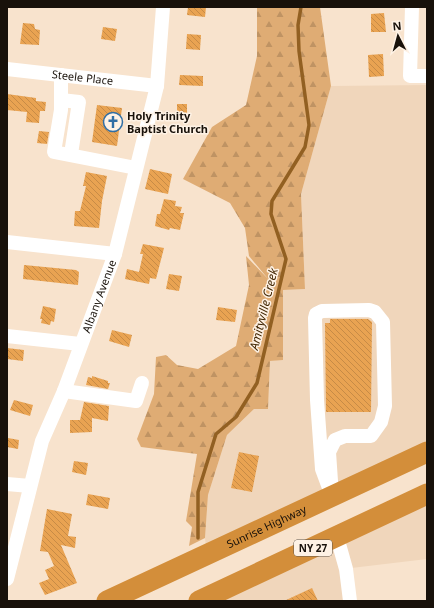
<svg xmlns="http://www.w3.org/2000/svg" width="434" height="608" viewBox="0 0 434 608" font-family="'Noto Sans',sans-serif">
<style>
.built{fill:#f0d6bb}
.forest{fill:url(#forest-firs)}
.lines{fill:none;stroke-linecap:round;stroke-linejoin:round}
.stream{stroke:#926022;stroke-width:3.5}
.building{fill:url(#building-back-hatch)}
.minor{stroke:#fff;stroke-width:14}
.highway{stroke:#d38e3a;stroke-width:21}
.labels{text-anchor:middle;stroke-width:3;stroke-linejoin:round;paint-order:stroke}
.shield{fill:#fef2e5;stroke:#5d544c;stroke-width:1}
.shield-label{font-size:10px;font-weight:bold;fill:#18110a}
.street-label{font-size:11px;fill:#18110a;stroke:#fef2e5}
.poi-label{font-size:11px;font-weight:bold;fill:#18110a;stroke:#fef2e5;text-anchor:start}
.water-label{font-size:12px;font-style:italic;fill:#412602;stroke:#fef2e5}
</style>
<defs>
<pattern id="forest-firs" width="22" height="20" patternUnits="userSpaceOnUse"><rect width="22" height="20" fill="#dfac74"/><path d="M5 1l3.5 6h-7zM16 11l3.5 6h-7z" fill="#bf9363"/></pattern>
<pattern id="building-back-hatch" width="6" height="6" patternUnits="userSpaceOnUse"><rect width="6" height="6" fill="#e9a352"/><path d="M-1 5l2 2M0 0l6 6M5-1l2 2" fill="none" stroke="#c78b46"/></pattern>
</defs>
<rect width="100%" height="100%" fill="#f8e3cd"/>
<g class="built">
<polygon points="427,85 427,441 206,546 205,538 208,495 227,435 254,409 268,409 270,361 283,359 283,290 305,289 301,194 331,86"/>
<polygon points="427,504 427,559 343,569 345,601 218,601"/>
</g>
<polygon class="forest" points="257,7 320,7 331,86 301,194 305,289 283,290 283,360 270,361 268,409 254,409 227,435 208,495 205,538 189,546 192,527 186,521 197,454 141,447 137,439 154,394 156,357 166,355 177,365 198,369 236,346 249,285 246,256 269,280 249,256 245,228 230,203 183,179 212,127 246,105 257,56"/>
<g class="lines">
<polyline class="stream" points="198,538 198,492 216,434 236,417 257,383 286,259 271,214 272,201 305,147 309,125 299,51 298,25 301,7"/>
</g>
<g class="building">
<polygon points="188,7 206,7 205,17 187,15"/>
<polygon points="384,13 386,32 371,32 371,14"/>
<polygon points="23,23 34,24 35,29 40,30 39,45 20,44"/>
<polygon points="103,27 117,29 115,41 101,39"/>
<polygon points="187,34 201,35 200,50 186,49"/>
<polygon points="383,54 384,76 369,77 368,55"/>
<polygon points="180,75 203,76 203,86 179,85"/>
<polygon points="7,94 36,98 36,101 46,102 45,111 40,111 39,123 26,122 27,112 7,110"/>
<rect x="177" y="104" width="10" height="13"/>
<polygon points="97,105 122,108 117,146 92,142"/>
<polygon points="39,131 49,132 47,144 37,143"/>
<polygon points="150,169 172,174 168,194 145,189"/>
<polygon points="86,172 107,176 102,201 99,228 74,226 75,211 80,211 86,186 83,186"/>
<polygon points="164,199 176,201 175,206 182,207 180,213 184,213 180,230 170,228 169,230 155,226 157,214 160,214"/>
<polygon points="143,244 164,248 156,279 150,278 149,284 125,279 127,269 139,272 143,254 140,254"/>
<polygon points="24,265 76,270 79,272 78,285 23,279"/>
<polygon points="169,274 182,276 179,291 166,289"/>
<polygon points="43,306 56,309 54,322 51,321 50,325 41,323 42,319 40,319"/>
<polygon points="218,307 237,310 235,322 216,320"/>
<polygon points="330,319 368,319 372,322 371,412 326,412 325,323 330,323"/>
<polygon points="112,330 132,335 129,347 109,341"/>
<polygon points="7,348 24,350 23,361 7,359"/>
<polygon points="92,376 108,381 108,383 110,383 108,389 86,385 88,377 92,378"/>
<polygon points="14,400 33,405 30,416 10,410"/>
<polygon points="84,402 109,406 108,421 92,418 92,432 70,433 70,420 80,420"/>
<polygon points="8,438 19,440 18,449 7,447"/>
<polygon points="239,452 259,456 252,492 231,488"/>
<polygon points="74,461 88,463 86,475 72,472"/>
<polygon points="88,494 110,498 108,509 86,505"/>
<polygon points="47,509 72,514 68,536 76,537 75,548 61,545 77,583 45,595 39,583 49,579 45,570 54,566 48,552 40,551"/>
<polygon points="312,588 318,601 284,601"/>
</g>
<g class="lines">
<g class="minor">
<polyline points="412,7 410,76 427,76"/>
<path id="s1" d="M 7,69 L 157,86"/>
<polyline points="61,75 61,110 54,152 136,168"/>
<polyline points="61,100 79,102 71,154"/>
<polyline points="7,242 115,254"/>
<polygon points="369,310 375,312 383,322 385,406 381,422 371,436 345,436 335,440 329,452 332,496 322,469 317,400 315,318 316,314 322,311"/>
<polyline points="7,336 80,344"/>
<polyline points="64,391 136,401 142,383"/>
<polyline points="7,484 30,486"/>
<polyline points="337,537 346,569 350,601"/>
<path id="s2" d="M 7,579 L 42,441 L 64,391 L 115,254 L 157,86 L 163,7"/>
</g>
<g class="highway">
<path id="s3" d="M 107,601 L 427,452"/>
<polyline points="199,601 427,494"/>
</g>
</g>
<defs>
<g id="church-ring" transform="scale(1)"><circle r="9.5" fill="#fef2e5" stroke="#2f6ea5" stroke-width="1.5"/><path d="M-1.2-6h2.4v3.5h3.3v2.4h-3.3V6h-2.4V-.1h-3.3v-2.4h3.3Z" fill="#2f6ea5"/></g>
</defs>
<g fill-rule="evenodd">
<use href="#church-ring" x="113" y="122"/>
</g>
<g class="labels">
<rect class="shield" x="294" y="540" width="38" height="16" rx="3"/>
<g class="shield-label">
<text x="313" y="552">NY 27</text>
</g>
<g class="street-label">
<text dy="4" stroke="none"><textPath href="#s1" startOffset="76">Steele Place</textPath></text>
<text dy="4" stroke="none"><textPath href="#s2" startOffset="298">Albany Avenue</textPath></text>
<text dy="4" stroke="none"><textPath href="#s3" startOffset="176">Sunrise Highway</textPath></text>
</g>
<g class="poi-label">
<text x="127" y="120">Holy Trinity<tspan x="127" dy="13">Baptist Church</tspan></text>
</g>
<g class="water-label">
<text transform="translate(264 309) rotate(-76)" y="4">Amityville Creek</text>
</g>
</g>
<rect width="434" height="608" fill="none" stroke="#18110a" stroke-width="16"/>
<g transform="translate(398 36) rotate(354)" stroke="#fef2e5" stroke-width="3" paint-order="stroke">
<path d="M0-3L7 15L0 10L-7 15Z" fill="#18110a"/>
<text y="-6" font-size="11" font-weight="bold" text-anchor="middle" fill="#18110a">N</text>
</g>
</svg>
